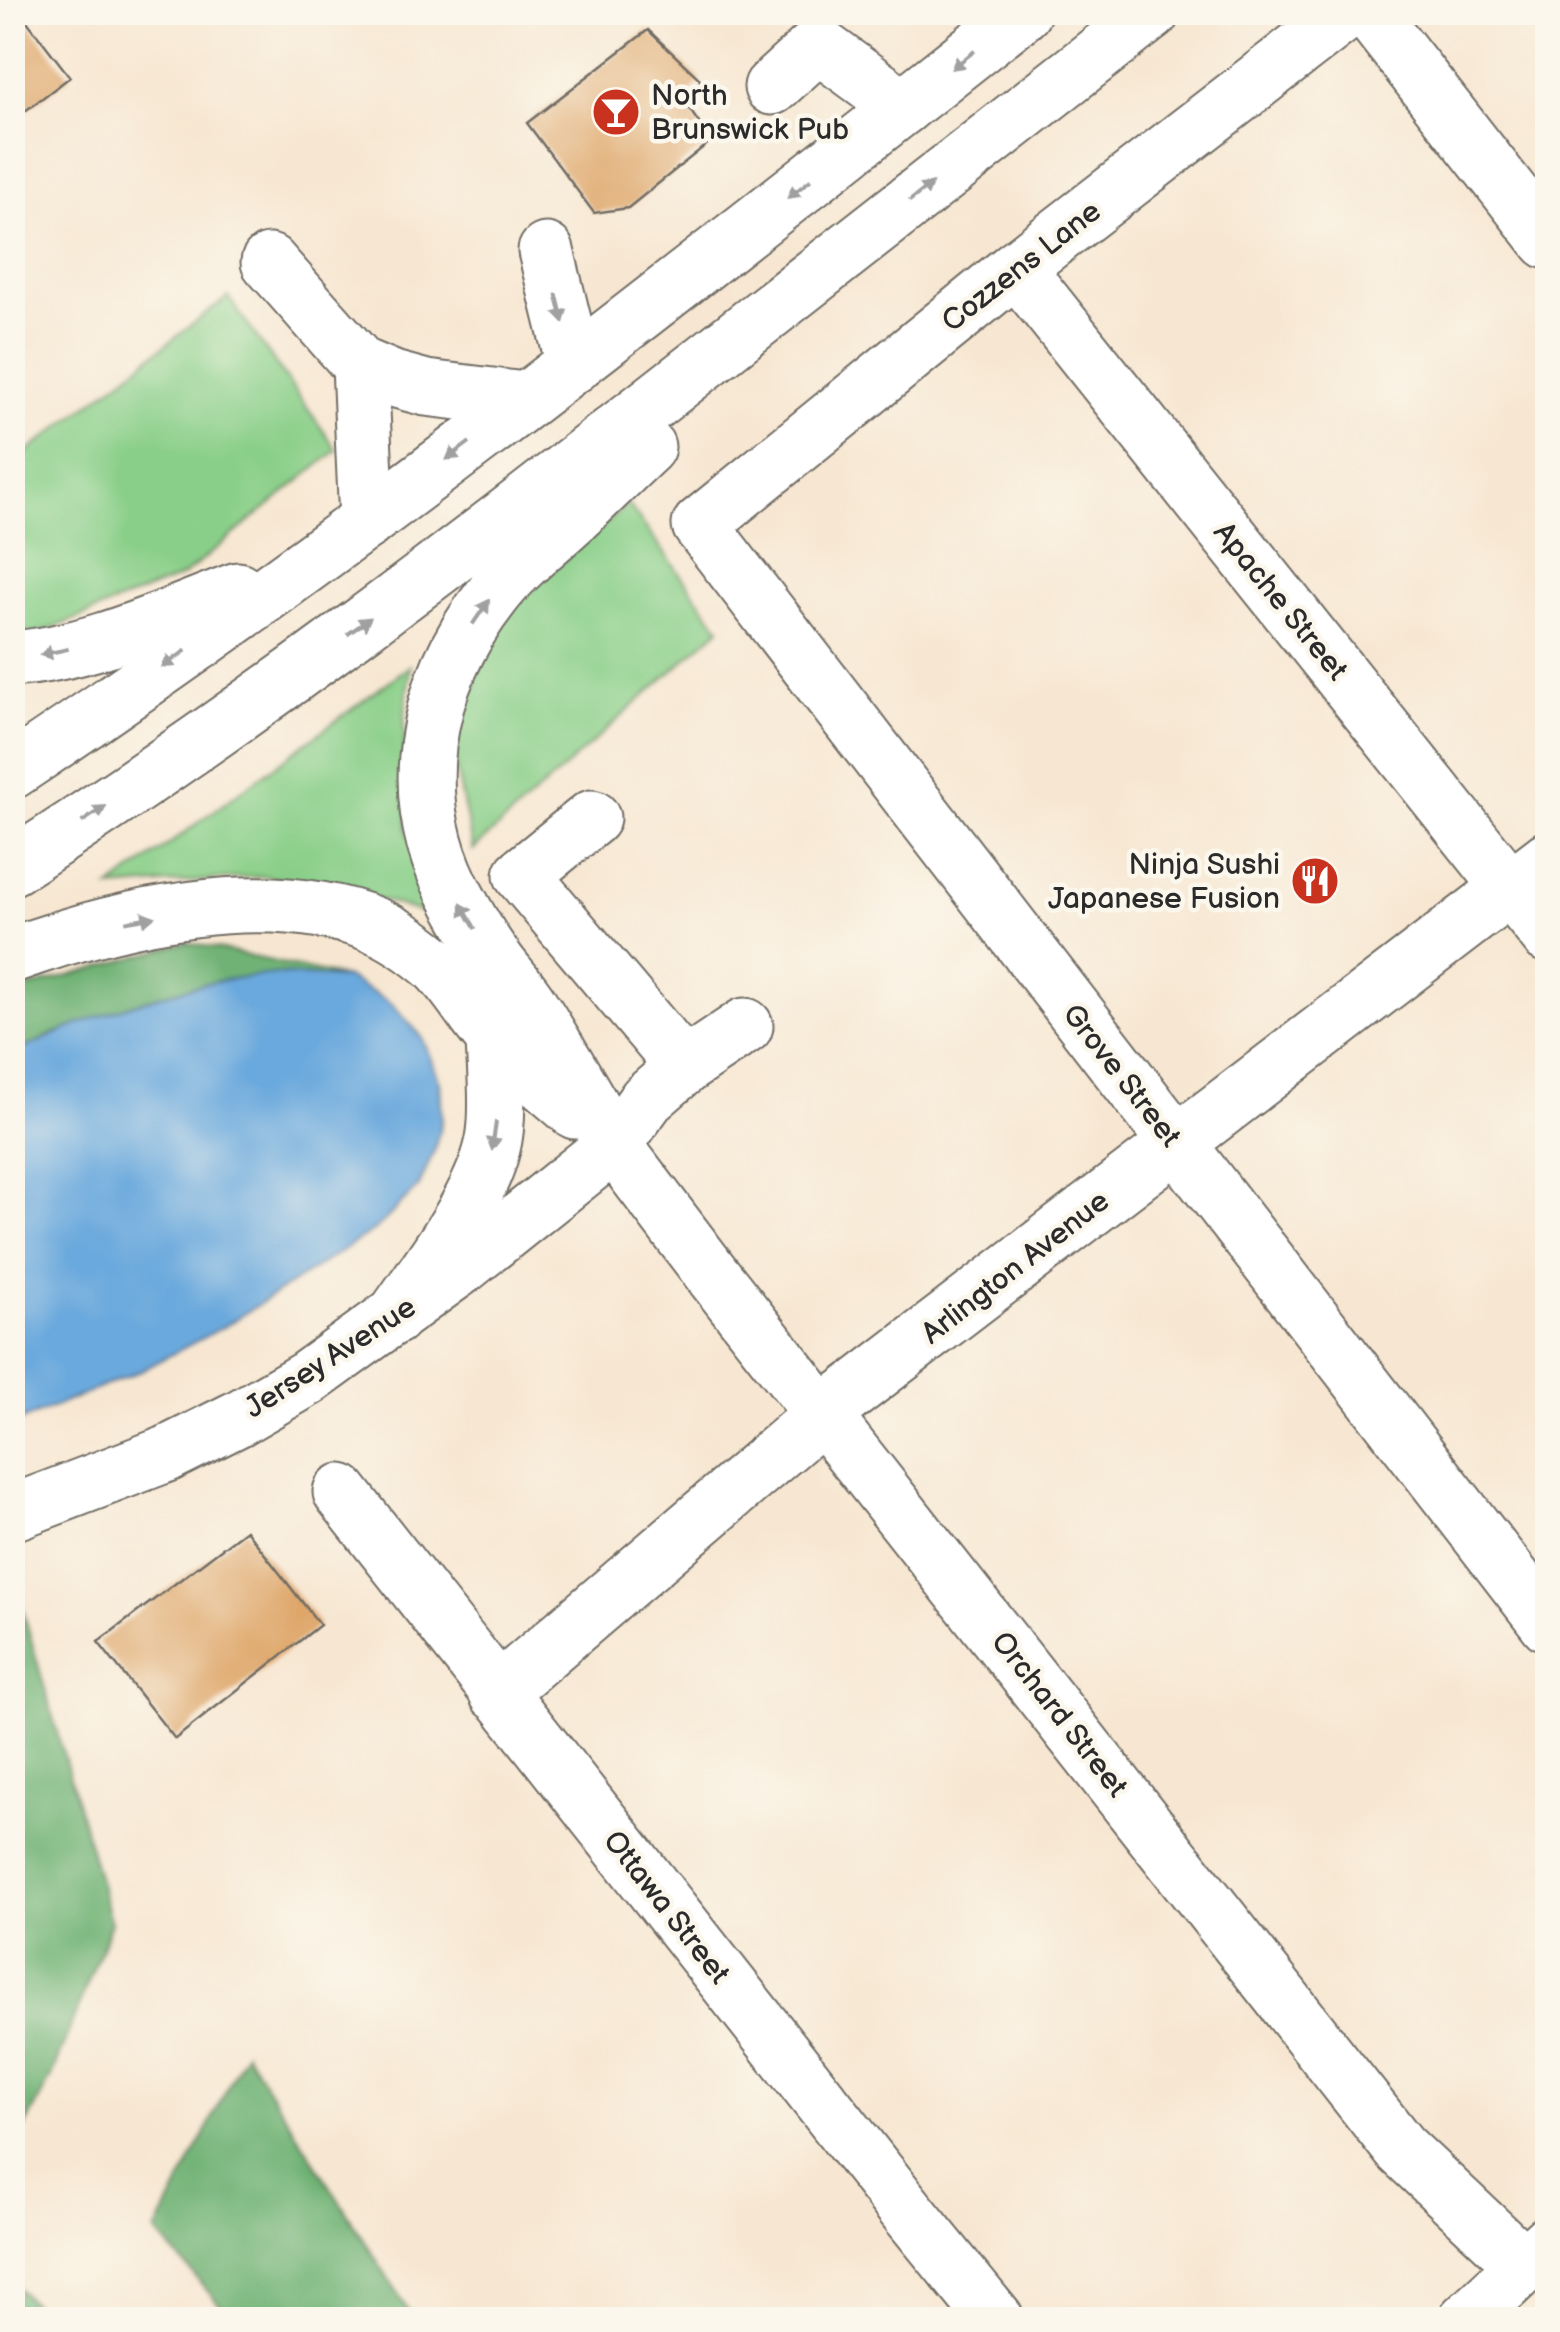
<svg xmlns="http://www.w3.org/2000/svg" width="1560" height="2332" viewBox="0 0 1560 2332" font-family="'Balsamiq Sans',sans-serif">
<style>
.green{fill:#8acf89;stroke:#5a7d5a;stroke-width:2.5}
.forest{fill:#6fb275;stroke:#4d6e50;stroke-width:2.5}
.water{fill:#6aa9dd;stroke:#4a6a84;stroke-width:2.5}
.building{fill:#dea669}
.lines{fill:none;stroke-linecap:round;stroke-linejoin:round}
.minor-casing{stroke:#726d65;stroke-width:59}
.major-casing{stroke:#726d65;stroke-width:59}
.highway-casing{stroke:#726d65;stroke-width:59}
.minor{stroke:#fff;stroke-width:55}
.major{stroke:#fff;stroke-width:55}
.highway{stroke:#fff;stroke-width:55}
.oneway{fill:#a0a0a0}
.labels{text-anchor:middle;stroke-width:9;stroke-linejoin:round;paint-order:stroke}
.poi-label{font-size:30px;fill:#2b2b2b;stroke:#fbf7ec;text-anchor:start}
.street-label{font-size:30px;fill:#2b2b2b;stroke:#fbf7ec}
</style>
<rect width="100%" height="100%" fill="#fbf7ec"/>
<filter id="ink" filterUnits="userSpaceOnUse"><feTurbulence type="fractalNoise" baseFrequency=".01" numOctaves="2"/><feDisplacementMap in="SourceGraphic" scale="20" xChannelSelector="R" yChannelSelector="G"/><feConvolveMatrix kernelMatrix="1 2 1 2 8 2 1 2 1" color-interpolation-filters="sRGB"/></filter>
<filter id="wash" filterUnits="userSpaceOnUse"><feTurbulence type="fractalNoise" baseFrequency=".0048" numOctaves="4" result="noise"/><feDisplacementMap in="SourceGraphic" scale="40" xChannelSelector="R" yChannelSelector="G"/><feGaussianBlur stdDeviation="2.25" result="paint"/><feColorMatrix in="noise" values="0 0 0 0 0 0 0 0 0 0 0 0 0 0 0 0 0 1.4 0 .05"/><feComposite in="paint" operator="in"/></filter>
<g filter="url(#wash)">
<rect width="100%" height="100%" fill="#f7e7d2"/>
<g class="green">
<polygon points="228,297 337,450 183,576 38,634 13,633 13,463"/>
<polygon points="628,504 720,628 473,850 451,744 500,615"/>
<polygon points="410,666 404,724 407,829 430,915 355,892 264,876 110,888"/>
</g>
<g class="forest">
<polygon points="187,942 347,978 275,974 142,1002 53,1034 13,1054 13,992"/>
<polygon points="20,1600 111,1923 50,2079 13,2150 12,1606"/>
<polygon points="245,2052 414,2319 232,2319 156,2232"/>
<polygon points="12,2283 13,2283 47,2319 13,2319"/>
</g>
<path class="water" d="M 274,974 L 347,978 L 391,1003 L 422,1037 L 440,1082 L 442,1119 L 434,1151 L 419,1186 L 376,1229 L 223,1327 L 140,1371 L 13,1424 L 13,1054 C 73,1024 138,1000 204,984 C 227,978 251,977 274,974 Z"/>
<g id="blocks">
<g class="building">
<polygon points="12,12 20,12 70,77 12,121"/>
<polygon points="648,30 701,80 684,101 711,141 628,208 594,213 527,123"/>
<polygon points="246,1530 320,1625 175,1739 98,1642"/>
</g>
</g>
</g>
<g filter="url(#ink)">
<use href="#blocks" fill-opacity="0" stroke="#726d65" stroke-width="2.5"/>
<g class="lines">
<g class="minor-casing">
<g id="minor">
<polyline points="1347,12 1016,268 700,525 1548,1624"/>
<polyline points="1369,12 1548,241"/>
<polyline points="772,87 818,45 903,107"/>
<polyline points="546,251 574,365"/>
<polyline points="269,262 360,365 393,379 426,388 525,400"/>
<polyline points="1016,268 1548,935"/>
<polyline points="360,365 367,521"/>
<polyline points="592,818 522,875 684,1067 745,1026"/>
<polyline points="684,1067 647,1099 614,1145 711,1273 1400,2148 1524,2265"/>
<polyline points="341,1492 908,2212 996,2320"/>
<polyline points="497,1693 824,1413 1548,859"/>
<polyline points="1466,2320 1548,2243"/>
</g>
</g>
<g class="major-casing">
<polyline id="major" points="12,1513 167,1454 239,1418 308,1378 464,1265 614,1145"/>
</g>
<g class="highway-casing">
<g id="highway">
<path d="M 12,659 C 91,653 165,617 238,590"/>
<path d="M 12,771 C 363,537 692,273 1023,12"/>
<path d="M 12,867 C 249,716 471,545 692,372 C 845,252 998,132 1152,12"/>
<path d="M 12,955 C 120,916 266,881 377,926 C 397,934 417,949 434,963 C 459,986 473,1016 496,1040 C 520,1065 549,1088 575,1111"/>
<path d="M 614,1145 C 587,1100 561,1053 532,1008 C 522,991 507,976 495,959 C 481,941 470,921 459,901 C 402,800 423,684 493,595 C 515,566 543,545 569,521 C 596,497 621,471 647,447"/>
<path d="M 394,1317 C 428,1267 488,1192 495,1133 C 499,1102 495,1070 494,1039"/>
</g>
</g>
<use href="#minor" class="minor"/>
<use href="#major" class="major"/>
<use href="#highway" class="highway"/>
</g>
<defs><path id="oneway-solid" d="M-6-.8H1V-3.2L6.5 0L1 3.2V.8H-6Z" transform="scale(2.5)"/></defs>
<g class="oneway">
<use href="#oneway-solid" transform="translate(963 60) rotate(142)"/>
<use href="#oneway-solid" transform="translate(799 189) rotate(142)"/>
<use href="#oneway-solid" transform="translate(921 192) rotate(-38)"/>
<use href="#oneway-solid" transform="translate(560 308) rotate(76)"/>
<use href="#oneway-solid" transform="translate(458 451) rotate(143)"/>
<use href="#oneway-solid" transform="translate(481 612) rotate(-56)"/>
<use href="#oneway-solid" transform="translate(359 626) rotate(-36)"/>
<use href="#oneway-solid" transform="translate(54 652) rotate(168)"/>
<use href="#oneway-solid" transform="translate(174 659) rotate(145)"/>
<use href="#oneway-solid" transform="translate(94 814) rotate(-34)"/>
<use href="#oneway-solid" transform="translate(468 916) rotate(-120)"/>
<use href="#oneway-solid" transform="translate(140 919) rotate(-10)"/>
<use href="#oneway-solid" transform="translate(494 1136) rotate(98)"/>
</g>
</g>
<defs>
<g id="bar-disc" transform="scale(2.5)"><circle r="9.5" fill="#c8321e" stroke="#fbf7ec"/><path d="M-6-5H6L.8 .8V4.5H3.5V6h-7V4.5H-.8V.8Z" fill="#fff"/></g>
<g id="restaurant-disc" transform="scale(2.5)"><circle r="9.5" fill="#c8321e" stroke="#fbf7ec"/><path d="M-5-6h1v4h1v-4h1v4h1v-4h1v5L-1.5 .5V6h-2V.5L-5-1ZM5-6V6H3V1.5H1.5Q1.5-4 5-6Z" fill="#fff"/></g>
</defs>
<g fill-rule="evenodd">
<use href="#bar-disc" x="616" y="112"/>
<use href="#restaurant-disc" x="1315" y="881"/>
</g>
<g class="labels">
<g class="poi-label">
<text x="651" y="105">North<tspan x="651" dy="34">Brunswick Pub</tspan></text>
<text x="1280" y="874" text-anchor="end">Ninja Sushi<tspan x="1280" dy="34">Japanese Fusion</tspan></text>
</g>
<g class="street-label">
<text transform="translate(1021 266) rotate(-38)" y="10">Cozzens Lane</text>
<text transform="translate(1281 601) rotate(51)" y="10">Apache Street</text>
<text transform="translate(1122 1075) rotate(52)" y="10">Grove Street</text>
<text transform="translate(1015 1267) rotate(-38)" y="10">Arlington Avenue</text>
<text transform="translate(330 1357) rotate(-33)" y="10">Jersey Avenue</text>
<text transform="translate(1060 1714) rotate(52)" y="10">Orchard Street</text>
<text transform="translate(667 1907) rotate(52)" y="10">Ottawa Street</text>
</g>
</g>
<rect width="1560" height="2332" fill="none" stroke="#fbf7ec" stroke-width="50"/>
</svg>
